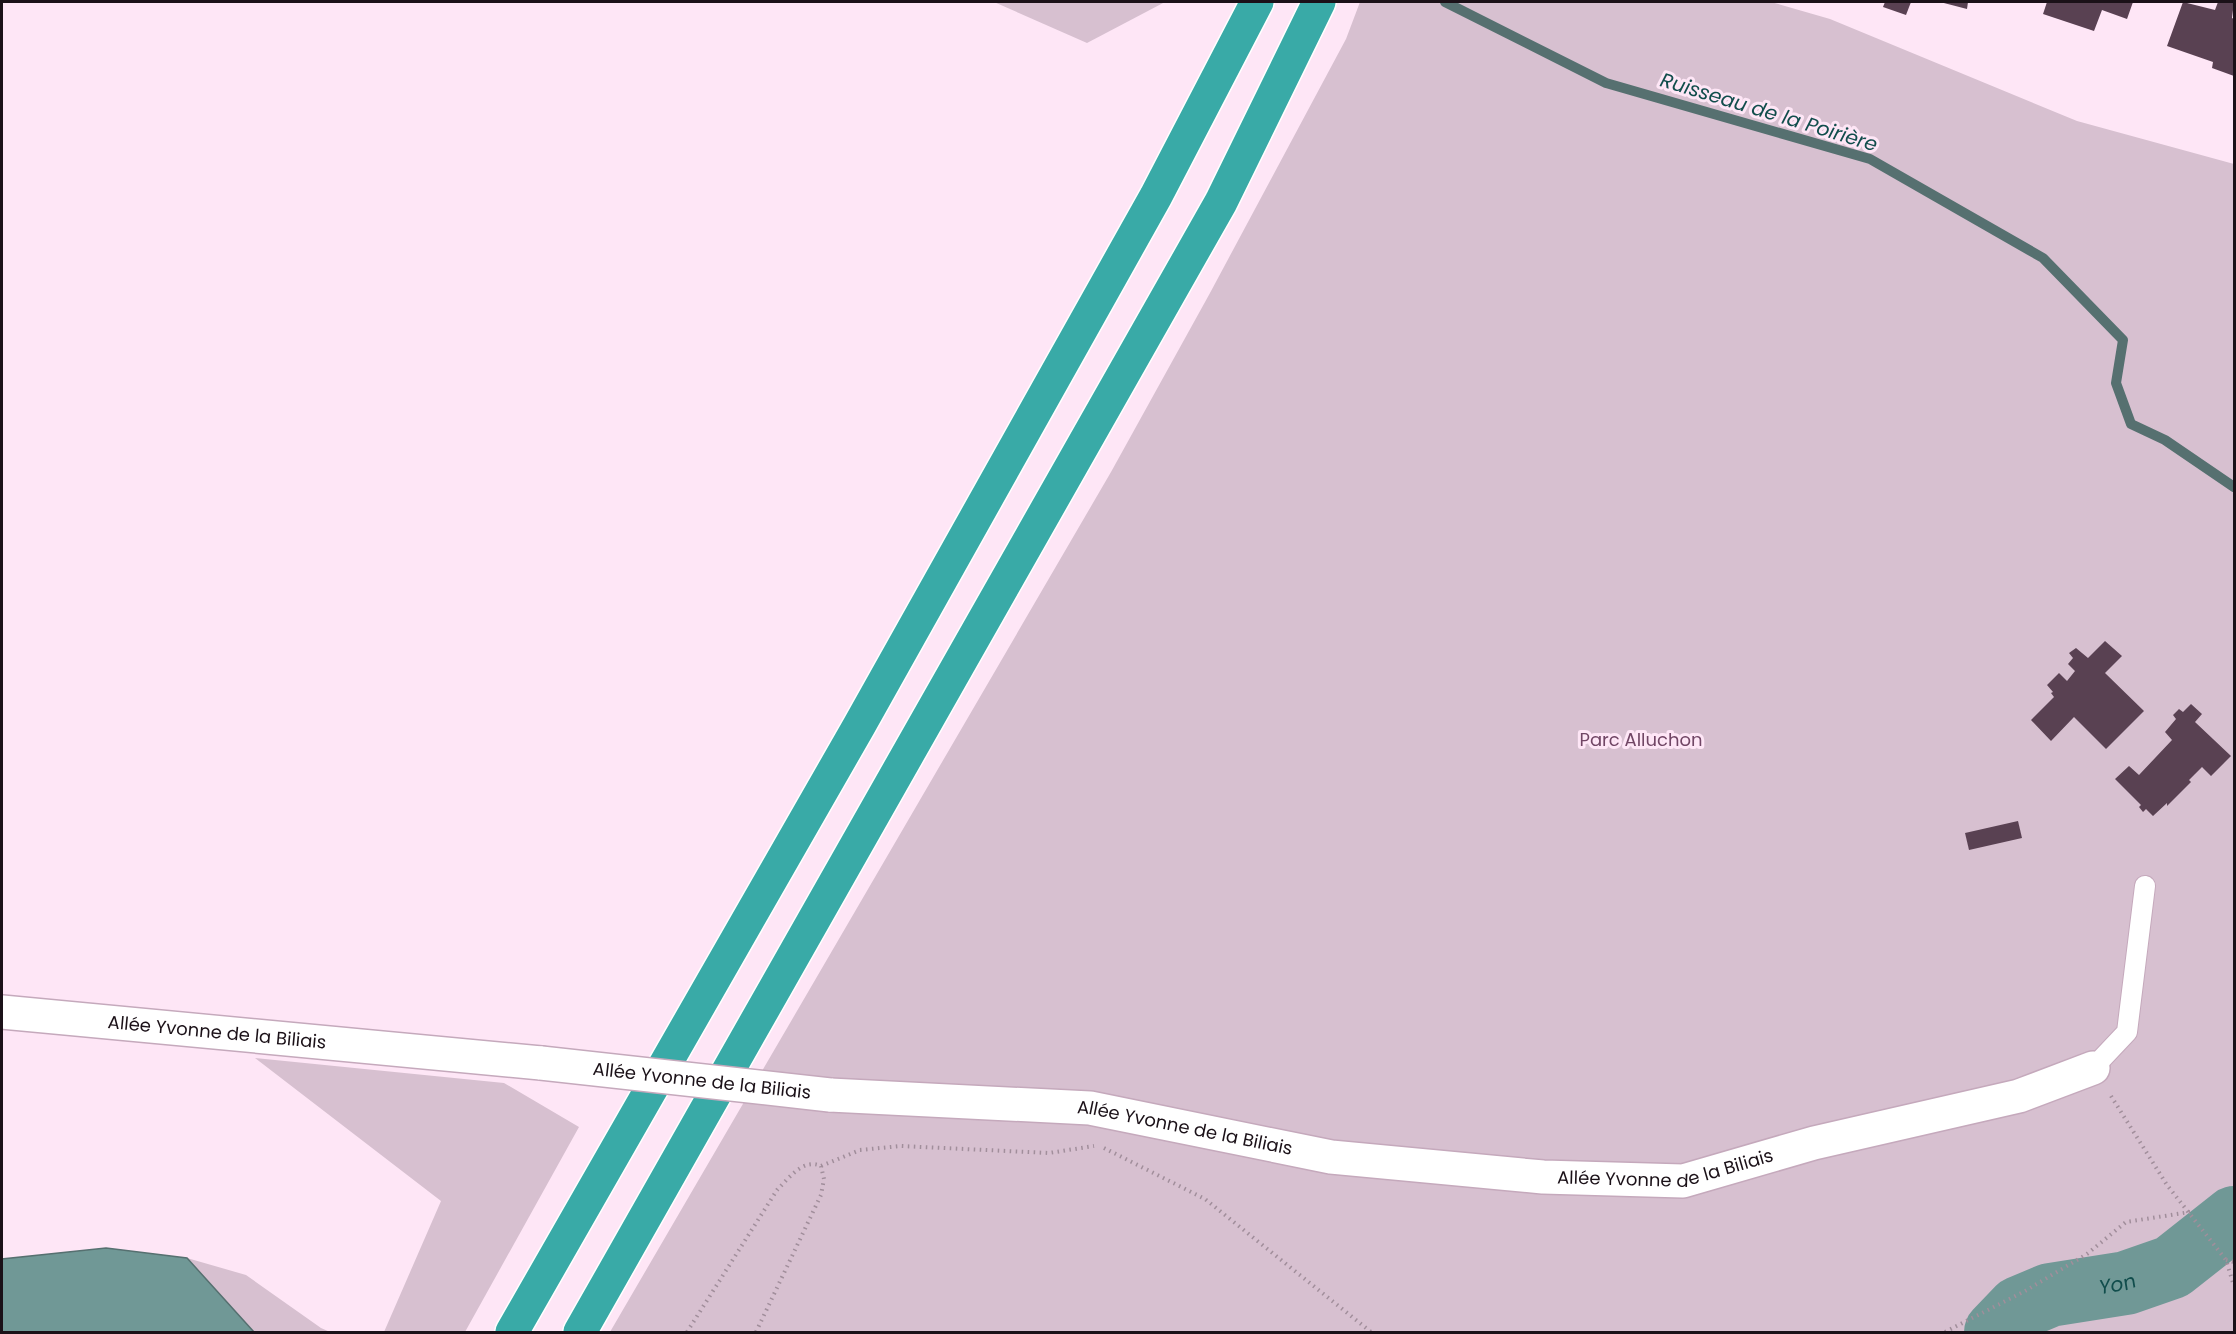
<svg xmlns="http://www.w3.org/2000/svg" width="2236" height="1334" viewBox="0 0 2236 1334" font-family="Poppins,sans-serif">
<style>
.green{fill:#d7c0d0}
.water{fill:#709896;stroke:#567070;stroke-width:1.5}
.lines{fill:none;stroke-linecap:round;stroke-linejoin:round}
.stream{stroke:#567070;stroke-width:10}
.river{stroke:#709896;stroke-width:64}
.building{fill:#594152}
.lane-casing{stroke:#c5a9bc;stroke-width:22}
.street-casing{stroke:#c5a9bc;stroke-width:36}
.highway-casing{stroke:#fff;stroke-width:36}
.path{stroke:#a18e9b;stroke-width:4;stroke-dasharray:1.5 4.5;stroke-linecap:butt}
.lane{stroke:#fff;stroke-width:20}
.street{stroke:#fff;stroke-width:33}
.highway{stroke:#39aaa7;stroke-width:33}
.street-bridge-casing{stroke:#c5a9bc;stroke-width:36;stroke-linecap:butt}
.street-bridge{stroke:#fff;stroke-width:33}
.labels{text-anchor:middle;stroke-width:6;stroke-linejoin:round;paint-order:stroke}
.park-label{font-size:18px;fill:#714665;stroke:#fee6f6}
.street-label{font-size:18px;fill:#1b1118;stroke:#fee6f6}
.water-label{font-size:20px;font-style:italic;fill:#114d4c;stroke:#fee6f6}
</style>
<rect width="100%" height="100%" fill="#fee6f6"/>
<g class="green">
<polygon points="994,2 1165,2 1087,43"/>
<polygon points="1360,2 1771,2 1830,19 2077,121 2234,164 2234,1332 610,1332 1111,472 1210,293 1346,39"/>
<polygon points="255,1058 504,1083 579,1127 465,1332 384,1332 441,1201"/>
<polygon points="187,1258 246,1275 321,1328 330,1332 254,1332"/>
</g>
<polygon class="water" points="106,1248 187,1258 254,1332 2,1332 2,1259"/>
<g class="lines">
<polyline class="stream" points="1445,2 1606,83 1870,159 2043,258 2123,340 2116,383 2131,424 2165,440 2234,487"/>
<path class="river" id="s1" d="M 1996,1332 L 2019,1308 L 2050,1295 L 2126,1283 L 2172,1267 L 2234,1218"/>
</g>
<g class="building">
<polygon points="1885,2 1911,2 1906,15 1883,7"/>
<polygon points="1940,2 1968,2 1967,9"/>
<polygon points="2047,2 2133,2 2127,19 2102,10 2094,31 2043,14"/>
<polygon points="2183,2 2215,10 2218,2 2234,2 2232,18 2234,19 2234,76 2212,68 2213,62 2167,46"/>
<polygon points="2105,641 2122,656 2105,673 2144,711 2106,749 2074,717 2051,741 2031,720 2054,697 2051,693 2053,692 2047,685 2059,673 2067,681 2075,671 2068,664 2073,658 2069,653 2076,648 2088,658"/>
<polygon points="2191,704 2202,714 2195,722 2231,756 2211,776 2202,767 2189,780 2191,782 2167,806 2167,803 2153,816 2146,809 2143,812 2139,807 2141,805 2115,779 2129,766 2139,775 2172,740 2165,732 2176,719 2173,715 2179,709 2183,712"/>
<polygon points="2018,821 2022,838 1969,850 1965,833"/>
</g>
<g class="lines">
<g class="lane-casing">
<polyline id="lane" points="2093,1068 2127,1032 2145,886"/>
</g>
<g class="street-casing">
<g id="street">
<path id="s2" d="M 2,1012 L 541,1063"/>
<path id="s3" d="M 830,1095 L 1090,1108 L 1331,1157 L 1543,1177 L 1683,1181 L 1814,1143 L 2019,1096 L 2093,1068"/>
</g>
</g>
<g class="highway-casing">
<g id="highway">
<polyline points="512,1332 859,726 1156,196 1257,2"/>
<polyline points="580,1332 1221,202 1319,2"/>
</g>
</g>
<g class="path">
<polyline points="2111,1096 2167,1185 2226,1260 2234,1286"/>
<polyline points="1104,1148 1205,1199 1371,1332"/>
<polyline points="2226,1260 2234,1262"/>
<path d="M 687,1332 L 777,1190 C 789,1178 803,1158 821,1166 L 860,1150 L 901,1146 L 1049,1153 L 1094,1146"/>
<polyline points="756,1332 821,1195 824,1179 821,1166"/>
<polyline points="1945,1332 2025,1291 2087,1254 2126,1222 2190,1212"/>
</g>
<use href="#lane" class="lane"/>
<use href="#street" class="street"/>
<use href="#highway" class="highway"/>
<g class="street-bridge-casing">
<g id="street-bridge">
<path id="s4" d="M 541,1063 L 830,1095"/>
</g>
</g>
<use href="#street-bridge" class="street-bridge"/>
</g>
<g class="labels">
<g class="park-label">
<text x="1641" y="746">Parc Alluchon</text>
</g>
<g class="street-label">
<text dy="6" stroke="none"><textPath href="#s2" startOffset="216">Allée Yvonne de la Biliais</textPath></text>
<text dy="6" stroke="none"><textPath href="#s4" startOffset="162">Allée Yvonne de la Biliais</textPath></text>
<text dy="6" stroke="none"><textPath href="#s3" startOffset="357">Allée Yvonne de la Biliais</textPath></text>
<text dy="6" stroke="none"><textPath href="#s3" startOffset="843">Allée Yvonne de la Biliais</textPath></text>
</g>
<g class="water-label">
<text transform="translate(1769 112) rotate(17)" y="7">Ruisseau de la Poirière</text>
<text dy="7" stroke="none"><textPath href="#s1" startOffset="135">Yon</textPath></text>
</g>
</g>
<rect width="2236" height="1334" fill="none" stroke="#1b1118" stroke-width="6"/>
</svg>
